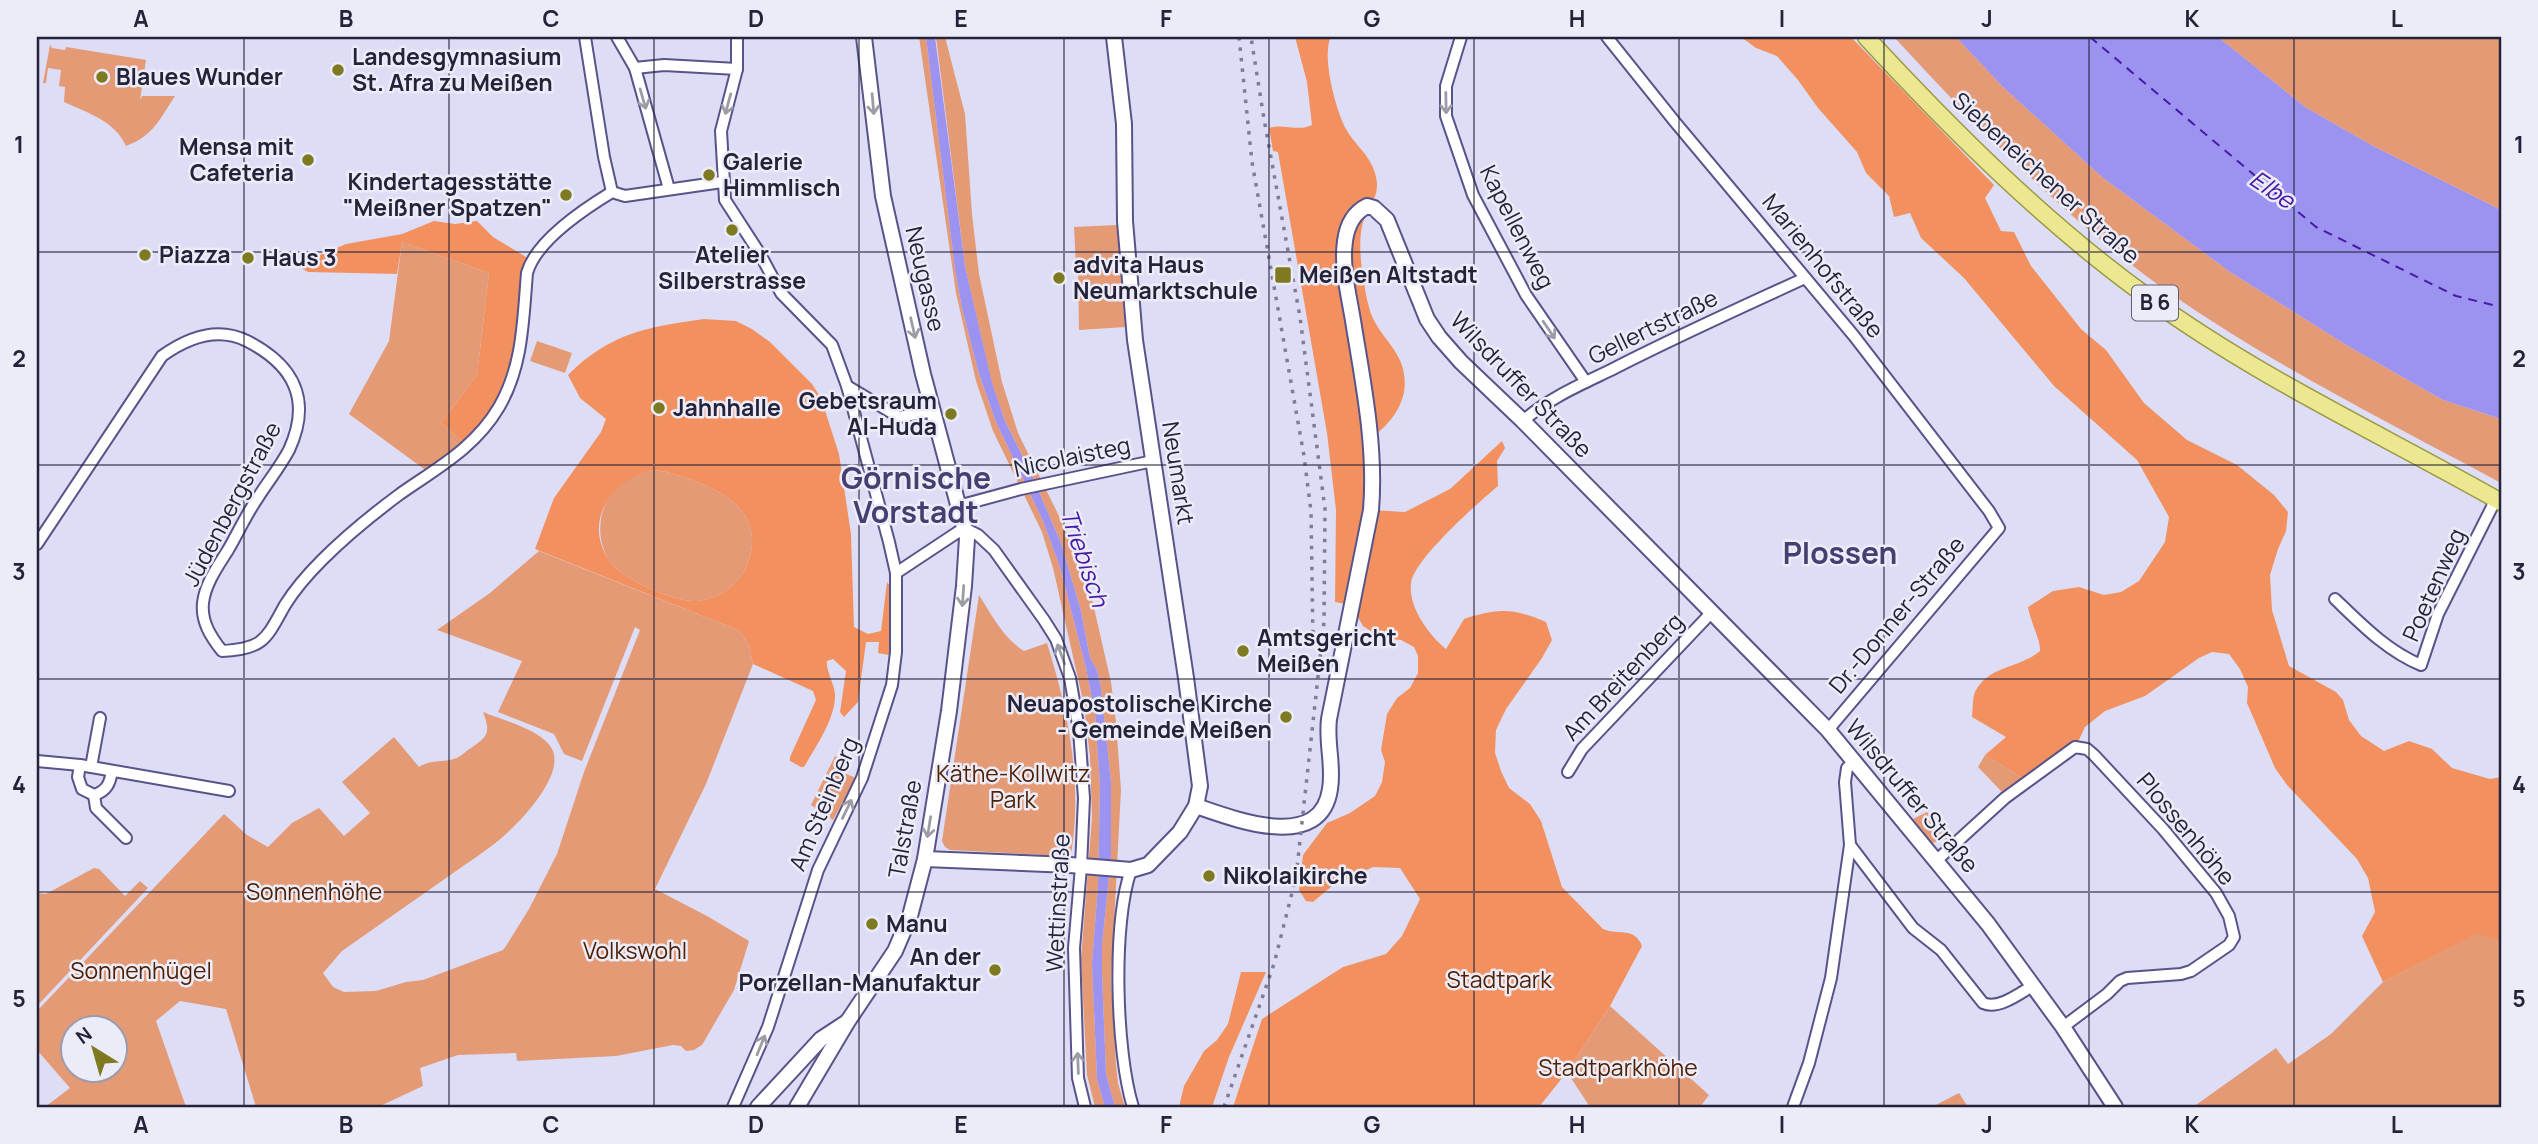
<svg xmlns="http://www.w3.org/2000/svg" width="2538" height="1144" viewBox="0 0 2538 1144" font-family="Manrope,sans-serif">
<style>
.green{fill:#e49a75;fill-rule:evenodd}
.forest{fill:#f2915f;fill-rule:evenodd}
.water{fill:#9c92f0}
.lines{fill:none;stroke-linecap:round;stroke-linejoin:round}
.ferry{stroke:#471ba6;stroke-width:2;stroke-dasharray:9 7;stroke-linecap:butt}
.street-casing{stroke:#585388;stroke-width:14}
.secondary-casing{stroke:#585388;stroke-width:18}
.primary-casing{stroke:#9d9942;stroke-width:19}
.street{stroke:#fff;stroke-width:10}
.secondary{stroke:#fff;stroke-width:14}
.primary{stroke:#ebe891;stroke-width:16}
.rail{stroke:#7e7d95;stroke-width:3.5;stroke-dasharray:3.5 7;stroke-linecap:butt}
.oneway{stroke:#9d9ca6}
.grid{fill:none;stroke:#25233a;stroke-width:2;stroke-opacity:0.55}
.poi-dot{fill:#7d7a21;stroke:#ececf8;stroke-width:2.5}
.labels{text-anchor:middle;stroke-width:5;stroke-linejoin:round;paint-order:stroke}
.shield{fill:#ececf8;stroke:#615f73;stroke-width:2}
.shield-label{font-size:21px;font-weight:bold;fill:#25233a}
.poi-label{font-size:23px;font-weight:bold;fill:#25233a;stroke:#ececf8;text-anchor:start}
.street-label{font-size:23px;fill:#25233a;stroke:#ececf8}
.park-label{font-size:23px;fill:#4e1f03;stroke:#ececf8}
.water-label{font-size:24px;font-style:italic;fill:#471ba6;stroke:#ececf8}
.district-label{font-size:30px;font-weight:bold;fill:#453f71;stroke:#ececf8}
.neatline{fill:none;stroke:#25233a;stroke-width:2.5}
.grid-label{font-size:23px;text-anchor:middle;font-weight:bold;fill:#25233a}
</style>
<rect width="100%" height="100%" fill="#deddf6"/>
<g class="green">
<polygon points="919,37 926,37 955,269 962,308 979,374 996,422 1043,521 1060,567 1086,668 1095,714 1100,785 1098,886 1092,963 1097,1079 1105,1107 1095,1107 1087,1075 1081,960 1092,817 1090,757 1084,705 1053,568 1042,532 993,431 976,381 956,293"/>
<polygon points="936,37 945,37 965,114 972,214 979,274 1002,382 1018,433 1059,516 1080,565 1092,599 1111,682 1116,722 1121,790 1111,980 1116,1065 1118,1083 1125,1107 1115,1107 1106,1074 1102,973 1102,945 1111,856 1111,782 1101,688 1097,670 1090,658 1081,611 1061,543 1030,471 1005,421 992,384 965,266"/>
<path d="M 1894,37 L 1956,37 L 2003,87 L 2102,177 L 2230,272 L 2348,346 L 2443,400 L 2501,419 L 2501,483 C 2391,424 2277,367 2174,296 C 2068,222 1981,131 1894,37 Z"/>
<polygon points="2218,37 2501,37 2501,210 2373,146 2305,107"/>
<path d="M 50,45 L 52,48 L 65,50 L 66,47 L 146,60 L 140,100 L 142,96 L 175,96 C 160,119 153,136 126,146 C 115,121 88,113 64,102 L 65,87 L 59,86 L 61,70 L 48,68 L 46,83 L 43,83 Z"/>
<polygon points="1117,225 1125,327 1079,330 1078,267 1076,266 1074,227"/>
<polygon points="402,242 489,273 477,375 441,423 468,446 430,475 424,469 349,414 389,341"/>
<polygon points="537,341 572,353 565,373 530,361"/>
<path d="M 652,470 C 667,471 678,475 692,480 C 726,493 761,512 750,556 C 746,572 736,585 722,593 C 715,597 705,600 697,601 C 676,603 624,580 611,563 C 593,538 598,502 622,482 C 631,475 641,473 652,470 Z"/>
<path d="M 539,551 L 740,631 L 749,645 L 753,664 L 706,784 L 655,889 L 707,916 L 749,941 L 734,990 L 702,1045 L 694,1050 L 686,1051 L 681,1046 L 673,1045 L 616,1056 L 517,1061 L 516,1053 L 458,1055 L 420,1068 L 423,1086 L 378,1107 L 256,1107 L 226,1009 L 180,1001 L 156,1021 L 186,1107 L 45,1107 L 70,1088 L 37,1050 L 37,1011 L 224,814 L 247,835 L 268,847 L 292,823 L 319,808 L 344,836 L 370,813 L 342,782 L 394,737 L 419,767 C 431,759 444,763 457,758 C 461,756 466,751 471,748 C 488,736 491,733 483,712 C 502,720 543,730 552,749 C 565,773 525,817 507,833 C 492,847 473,859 456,871 C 418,898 380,924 342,951 L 323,973 L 333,987 L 344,992 L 376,991 L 406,982 L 423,980 L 503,950 L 506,946 L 529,909 L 557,854 L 584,772 L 640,630 L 635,627 L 582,761 L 564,754 L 554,734 L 498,712 L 522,661 L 437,630 L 490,593 ZM 74,1028 L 116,1028 L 116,1070 L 74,1070 Z"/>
<path d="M 979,595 C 991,614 1004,639 1024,651 L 1047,643 C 1068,710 1083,783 1071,854 L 1063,856 L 950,850 L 945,847 L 942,841 Z"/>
<polygon points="1985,755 2022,778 2002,792 1978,767"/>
<polygon points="835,756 844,760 846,764 844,773 856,778 833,820 811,805"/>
<polygon points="1927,812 1951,838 1932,843 1913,819"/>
<polygon points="94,868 99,869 125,896 140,881 148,888 37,1006 37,893 46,894"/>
<polygon points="2478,933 2501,941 2501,1107 2193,1107 2276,1048 2288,1064 2331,1034 2383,982"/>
<polygon points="1610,1006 1709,1095 1700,1107 1590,1107 1567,1072"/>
<polygon points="1959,1093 1968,1107 1932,1107"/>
</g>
<g class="forest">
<path d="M 1295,37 L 1331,37 C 1321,55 1336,111 1346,129 C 1354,144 1370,155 1375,173 C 1382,197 1369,202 1363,222 C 1359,236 1360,255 1362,269 C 1364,283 1366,298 1370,311 C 1380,341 1410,353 1404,392 C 1400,412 1386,428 1370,438 L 1371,510 L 1405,512 L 1450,489 L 1502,441 L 1505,448 L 1497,461 L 1498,486 C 1478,503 1414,559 1411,583 C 1408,607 1429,635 1446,649 L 1464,619 C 1498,608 1513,608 1546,622 L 1552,640 L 1542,658 L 1506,709 L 1496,730 L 1495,753 L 1501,771 L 1509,788 L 1530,804 L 1541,821 L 1562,887 L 1603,929 C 1619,936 1634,926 1642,946 L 1610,1006 L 1567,1072 L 1539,1107 L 1233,1107 L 1262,1019 L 1343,967 L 1386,954 L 1402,936 L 1420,899 L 1400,868 L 1373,867 L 1332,886 L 1313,902 L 1306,901 L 1299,890 L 1303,855 L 1327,823 L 1350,813 L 1375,796 L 1382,782 L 1385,762 L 1381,750 L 1387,714 L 1397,698 L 1410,688 L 1418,673 L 1418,656 L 1414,647 L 1401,640 L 1382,638 L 1363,626 L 1351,605 L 1335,602 L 1336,510 L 1327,433 L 1278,152 L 1273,151 L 1269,128 C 1283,123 1298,132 1312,125 L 1307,82 Z"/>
<path d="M 1741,37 L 1851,37 L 1994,185 L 1985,198 L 2001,231 L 2014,232 L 2031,266 L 2081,329 L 2106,350 L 2144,403 L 2187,440 L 2237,465 L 2274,495 L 2288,512 L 2286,531 L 2278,549 L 2270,575 L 2272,610 L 2289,666 L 2336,692 L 2343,700 L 2349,720 L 2361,736 L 2384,751 L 2409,741 L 2432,749 L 2452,768 L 2490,779 L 2501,777 L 2501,941 L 2477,934 L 2383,982 L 2362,936 L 2375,912 L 2368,878 L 2357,859 L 2287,785 L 2275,768 L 2247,703 L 2248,687 L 2240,669 L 2229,654 L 2212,652 L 2199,658 L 2145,696 L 2105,711 L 2085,727 L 2077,744 L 2022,778 L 1985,755 L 2006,737 L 1972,717 C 1973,709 1972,697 1976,690 C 1990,665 2020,668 2040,651 C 2041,641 2030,621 2028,607 L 2053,591 L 2079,587 L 2104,595 L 2121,592 L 2139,581 L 2165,542 L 2169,517 L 2137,460 L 2054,386 L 1964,278 L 1921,238 L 1910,213 L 1894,217 L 1889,196 L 1866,173 L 1857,152 L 1818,108 L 1798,80 L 1777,56 L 1756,48 Z"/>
<polygon points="434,221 455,224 477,221 493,237 531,260 517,370 468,446 441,423 477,375 489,273 402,242 397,274 308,272 296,265 346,244 402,234"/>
<path d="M 704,319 L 736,321 L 752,329 L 770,342 L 812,384 L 821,398 L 839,454 L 851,534 L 854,627 L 868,634 L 881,631 L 887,582 L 893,590 L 894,656 L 878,653 L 879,642 L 866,642 L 858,702 L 844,717 L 840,712 L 846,671 L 833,659 L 827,661 C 826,672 834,682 835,694 C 836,718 816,746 804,767 L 801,767 L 790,761 L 790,757 L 816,700 L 813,691 L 753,664 L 749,645 L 740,631 L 535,549 L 554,498 L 601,432 L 606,419 L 580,398 L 568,375 C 610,333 647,327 704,319 ZM 652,470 C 667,471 678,475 692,480 C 726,493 761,512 750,556 C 746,572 736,585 722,593 C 715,597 705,600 697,601 C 676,603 624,580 611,563 C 582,524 609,481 652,470 Z"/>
<polygon points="1241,972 1266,972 1229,1057 1212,1107 1179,1107 1184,1086 1204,1051 1217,1040 1228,1024"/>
</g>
<g class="water">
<polygon points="926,37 935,37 965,266 992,383 1005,421 1030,471 1061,543 1081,611 1090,658 1097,670 1101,688 1111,782 1111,856 1102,945 1102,973 1106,1074 1115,1107 1105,1107 1097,1079 1092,963 1098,886 1100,785 1095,714 1086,668 1060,567 1043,521 996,422 979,374 962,308 955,269"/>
<polygon points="1956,37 2218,37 2305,107 2373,146 2501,210 2501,419 2443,400 2348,346 2230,272 2102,177 2003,87"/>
</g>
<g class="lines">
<polyline class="ferry" points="2090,37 2316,227 2456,296 2501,307"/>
<g class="street-casing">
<g id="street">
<polyline points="585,37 604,157 612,192"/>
<polyline points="617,37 635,68 669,189"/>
<polyline points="1461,37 1446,86 1446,116 1473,195 1526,295 1586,382"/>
<polyline points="1607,37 1675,122 1854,336 1989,511 1999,528 1828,730"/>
<polyline points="635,68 664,65 737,69"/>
<polyline points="847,386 899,417 934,411"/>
<path d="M 1523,421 C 1547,399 1582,384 1611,370 C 1675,337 1740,308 1805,278"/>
<polyline points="958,506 1021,489 1153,461"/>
<path d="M 37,544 L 162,356 C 187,338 217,326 247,341 C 294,365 312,400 289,450 C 280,467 267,483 257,499 C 246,515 238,533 228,550 C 218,566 205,584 203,603 C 201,622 211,637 222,651 C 264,649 266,639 285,605 C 295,589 309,573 322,560 C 346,536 373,514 400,494 C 437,468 475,448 499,407 C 523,366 523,320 527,273 C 536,241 584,209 612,192 L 625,196 L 722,182"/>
<polyline points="896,573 964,528 978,535 994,550 1044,620 1056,639 1070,678 1079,730 1084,798 1081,867 1074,948 1078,1078 1085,1107"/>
<path d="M 2335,599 C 2361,624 2387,651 2421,665 L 2438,614 L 2496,499"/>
<polyline points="37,761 80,765 229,791"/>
<path d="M 80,765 L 78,777 L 82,789 L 94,795 C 107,791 110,783 112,771"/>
<polyline points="91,767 100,718"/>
<polyline points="1568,772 1582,749 1712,612"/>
<polyline points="94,795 96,808 126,838"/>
<path d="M 1850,845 L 1913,928 L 1941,950 L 1983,1003 C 1999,1010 2020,993 2034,985"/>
<polyline points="1937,860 2005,798 2075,747 2087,749 2094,755 2163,829 2216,893 2229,916 2234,937 2229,945 2191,971 2181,974 2127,978 2120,981 2107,994 2063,1027"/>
<path d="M 1131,870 C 1112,924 1116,1053 1133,1107"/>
<polyline points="733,1107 768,1027 818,870 862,778 892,685 896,652 896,573 889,542 847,386 832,345 781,293 760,254 725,200 721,131 737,69 737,37"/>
<polyline points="1793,1107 1809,1063 1831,978 1850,845 1845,782 1847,768 1855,761"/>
</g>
</g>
<g class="secondary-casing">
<g id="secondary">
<path d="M 1196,806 C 1234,819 1321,853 1330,789 C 1334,766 1326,743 1329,719 L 1371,510 C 1376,449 1364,387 1354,327 C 1350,299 1341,269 1345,241 C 1347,226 1353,213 1367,206 L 1374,208 L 1387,220 L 1427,319 L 1439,337 L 1461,362 L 1523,421 L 1828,730 L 1988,924 L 2063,1027 L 2115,1107"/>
<polyline points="925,859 1070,865 1131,870 1148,865 1180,832 1196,806 1200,786 1186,678 1135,340 1125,221 1124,124 1114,37"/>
<polyline points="758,1107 821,1039 847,1022"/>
<polyline points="797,1107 848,1021 895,951 910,916 925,859 949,711 964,586 967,538 923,374 883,196 864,37"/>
</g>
</g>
<g class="primary-casing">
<path id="primary" d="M 1866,37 C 1952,130 2046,224 2149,298 C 2259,378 2383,435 2501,502"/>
</g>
<use href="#street" class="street"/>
<use href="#secondary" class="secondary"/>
<use href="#primary" class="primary"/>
<g class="rail">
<polyline points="1239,37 1252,162 1304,456 1311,511 1313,643"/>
<polyline points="1224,1107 1274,964 1296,877 1324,622 1325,509 1300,317 1264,119 1251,37"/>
</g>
</g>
<defs><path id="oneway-shaft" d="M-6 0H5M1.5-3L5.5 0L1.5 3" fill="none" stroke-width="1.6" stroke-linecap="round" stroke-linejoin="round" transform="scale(1.75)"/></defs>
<g class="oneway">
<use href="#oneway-shaft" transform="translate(643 99) rotate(74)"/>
<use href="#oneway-shaft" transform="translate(1446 103) rotate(89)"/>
<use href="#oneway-shaft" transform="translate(728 104) rotate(105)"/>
<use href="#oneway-shaft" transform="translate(873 104) rotate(85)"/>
<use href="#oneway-shaft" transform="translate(913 328) rotate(77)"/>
<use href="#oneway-shaft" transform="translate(1549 330) rotate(56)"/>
<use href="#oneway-shaft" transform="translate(963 596) rotate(94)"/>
<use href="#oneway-shaft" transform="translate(1061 654) rotate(-110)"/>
<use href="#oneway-shaft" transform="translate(847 809) rotate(-64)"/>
<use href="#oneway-shaft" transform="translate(929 827) rotate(99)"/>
<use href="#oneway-shaft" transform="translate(761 1045) rotate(-68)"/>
<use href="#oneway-shaft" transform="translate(1078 1063) rotate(-92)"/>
</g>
<path class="grid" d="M 244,37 L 244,1107M 449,37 L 449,1107M 654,37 L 654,1107M 859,37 L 859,1107M 1064,37 L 1064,1107M 1269,37 L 1269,1107M 1474,37 L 1474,1107M 1679,37 L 1679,1107M 1884,37 L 1884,1107M 2089,37 L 2089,1107M 2294,37 L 2294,1107M 37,252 L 2501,252M 37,465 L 2501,465M 37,679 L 2501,679M 37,892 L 2501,892"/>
<g class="poi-dot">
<circle cx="338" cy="70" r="7"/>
<circle cx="102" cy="77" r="7"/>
<circle cx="308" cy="160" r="7"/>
<circle cx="709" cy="175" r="7"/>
<circle cx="566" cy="195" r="7"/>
<circle cx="732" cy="230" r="7"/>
<circle cx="145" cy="255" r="7"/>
<circle cx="248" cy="258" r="7"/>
<rect x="1274" y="266" width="18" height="18" rx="3.5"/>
<circle cx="1059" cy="278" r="7"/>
<circle cx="659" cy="408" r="7"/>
<circle cx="951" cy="414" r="7"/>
<circle cx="1243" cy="651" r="7"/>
<circle cx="1286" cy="717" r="7"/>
<circle cx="1209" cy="876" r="7"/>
<circle cx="872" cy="924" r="7"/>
<circle cx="995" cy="970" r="7"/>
</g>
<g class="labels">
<rect class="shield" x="2132" y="285.5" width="46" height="35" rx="5"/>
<g class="shield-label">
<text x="2155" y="310">B 6</text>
</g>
<g class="poi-label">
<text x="352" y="65">Landesgymnasium<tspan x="352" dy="26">St. Afra zu Meißen</tspan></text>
<text x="116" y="85">Blaues Wunder</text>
<text x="294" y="155" text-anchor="end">Mensa mit<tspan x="294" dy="26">Cafeteria</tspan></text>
<text x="723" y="170">Galerie<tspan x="723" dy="26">Himmlisch</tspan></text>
<text x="552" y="190" text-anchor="end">Kindertagesstätte<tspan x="552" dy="26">"Meißner Spatzen"</tspan></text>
<text x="159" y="263">Piazza</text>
<text x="732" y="263" text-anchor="middle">Atelier<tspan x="732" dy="26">Silberstrasse</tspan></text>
<text x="262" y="266">Haus 3</text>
<text x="1073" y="273">advita Haus<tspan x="1073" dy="26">Neumarktschule</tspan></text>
<text x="1299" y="283">Meißen Altstadt</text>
<text x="937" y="409" text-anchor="end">Gebetsraum<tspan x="937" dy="26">Al-Huda</tspan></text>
<text x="673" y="416">Jahnhalle</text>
<text x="1257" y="646">Amtsgericht<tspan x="1257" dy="26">Meißen</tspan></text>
<text x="1272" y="712" text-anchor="end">Neuapostolische Kirche<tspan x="1272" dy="26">- Gemeinde Meißen</tspan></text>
<text x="1223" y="884">Nikolaikirche</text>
<text x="886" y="932">Manu</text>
<text x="981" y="965" text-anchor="end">An der<tspan x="981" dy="26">Porzellan-Manufaktur</tspan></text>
</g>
<g class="street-label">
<text transform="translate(2046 178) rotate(42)" y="8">Siebeneichener Straße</text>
<text transform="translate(1517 227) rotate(63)" y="8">Kapellenweg</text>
<text transform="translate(1823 266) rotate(51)" y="8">Marienhofstraße</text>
<text transform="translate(925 279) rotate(77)" y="8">Neugasse</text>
<text transform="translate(1653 327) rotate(-26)" y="8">Gellertstraße</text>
<text transform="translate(1521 385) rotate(46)" y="8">Wilsdruffer Straße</text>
<text transform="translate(1072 457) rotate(-12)" y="8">Nicolaisteg</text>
<text transform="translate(1178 473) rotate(81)" y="8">Neumarkt</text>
<text transform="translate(232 504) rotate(-62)" y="8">Jüdenbergstraße</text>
<text transform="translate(2434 585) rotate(-66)" y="8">Poetenweg</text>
<text transform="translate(1897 615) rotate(-50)" y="8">Dr.-Donner-Straße</text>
<text transform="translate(1623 677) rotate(-47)" y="8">Am Breitenberg</text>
<text transform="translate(1912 796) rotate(50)" y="8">Wilsdruffer Straße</text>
<text transform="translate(824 804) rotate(-67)" y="8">Am Steinberg</text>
<text transform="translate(905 829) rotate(-80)" y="8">Talstraße</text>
<text transform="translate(2186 829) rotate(50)" y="8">Plossenhöhe</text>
<text transform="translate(1058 903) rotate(-87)" y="8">Wettinstraße</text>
</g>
<g class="park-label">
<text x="1013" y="782">Käthe-Kollwitz<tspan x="1013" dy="26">Park</tspan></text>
<text x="314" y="900">Sonnenhöhe</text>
<text x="635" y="959">Volkswohl</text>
<text x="141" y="979">Sonnenhügel</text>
<text x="1499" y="988">Stadtpark</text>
<text x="1618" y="1076">Stadtparkhöhe</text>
</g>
<g class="water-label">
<text transform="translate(2272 190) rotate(34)" y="8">Elbe</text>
<text transform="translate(1084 558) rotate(71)" y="8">Triebisch</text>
</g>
<g class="district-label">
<text x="916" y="489">Görnische<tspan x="916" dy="34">Vorstadt</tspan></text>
<text x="1840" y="564">Plossen</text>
</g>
</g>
<rect width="2538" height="1144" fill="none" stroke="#ececf8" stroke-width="77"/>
<g transform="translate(94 1049) rotate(323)"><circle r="33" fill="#ececf8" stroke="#9c9cac" stroke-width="2"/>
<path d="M0-5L12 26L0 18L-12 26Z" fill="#7d7a21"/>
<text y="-10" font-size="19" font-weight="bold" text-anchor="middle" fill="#25233a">N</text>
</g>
<rect x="38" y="38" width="2462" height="1068" class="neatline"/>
<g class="grid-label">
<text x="141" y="27">A</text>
<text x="346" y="27">B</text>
<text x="551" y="27">C</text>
<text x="756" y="27">D</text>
<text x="961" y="27">E</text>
<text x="1166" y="27">F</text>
<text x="1372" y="27">G</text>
<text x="1577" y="27">H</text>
<text x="1782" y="27">I</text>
<text x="1987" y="27">J</text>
<text x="2192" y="27">K</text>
<text x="2397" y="27">L</text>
<text x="19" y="153">1</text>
<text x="2519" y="153">1</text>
<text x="19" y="367">2</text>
<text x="2519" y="367">2</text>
<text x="19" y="580">3</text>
<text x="2519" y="580">3</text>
<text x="19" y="793">4</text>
<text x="2519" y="793">4</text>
<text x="19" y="1007">5</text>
<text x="2519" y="1007">5</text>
<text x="141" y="1133">A</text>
<text x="346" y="1133">B</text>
<text x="551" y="1133">C</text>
<text x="756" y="1133">D</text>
<text x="961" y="1133">E</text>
<text x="1166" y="1133">F</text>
<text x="1372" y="1133">G</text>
<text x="1577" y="1133">H</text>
<text x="1782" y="1133">I</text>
<text x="1987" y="1133">J</text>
<text x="2192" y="1133">K</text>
<text x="2397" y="1133">L</text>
</g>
</svg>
